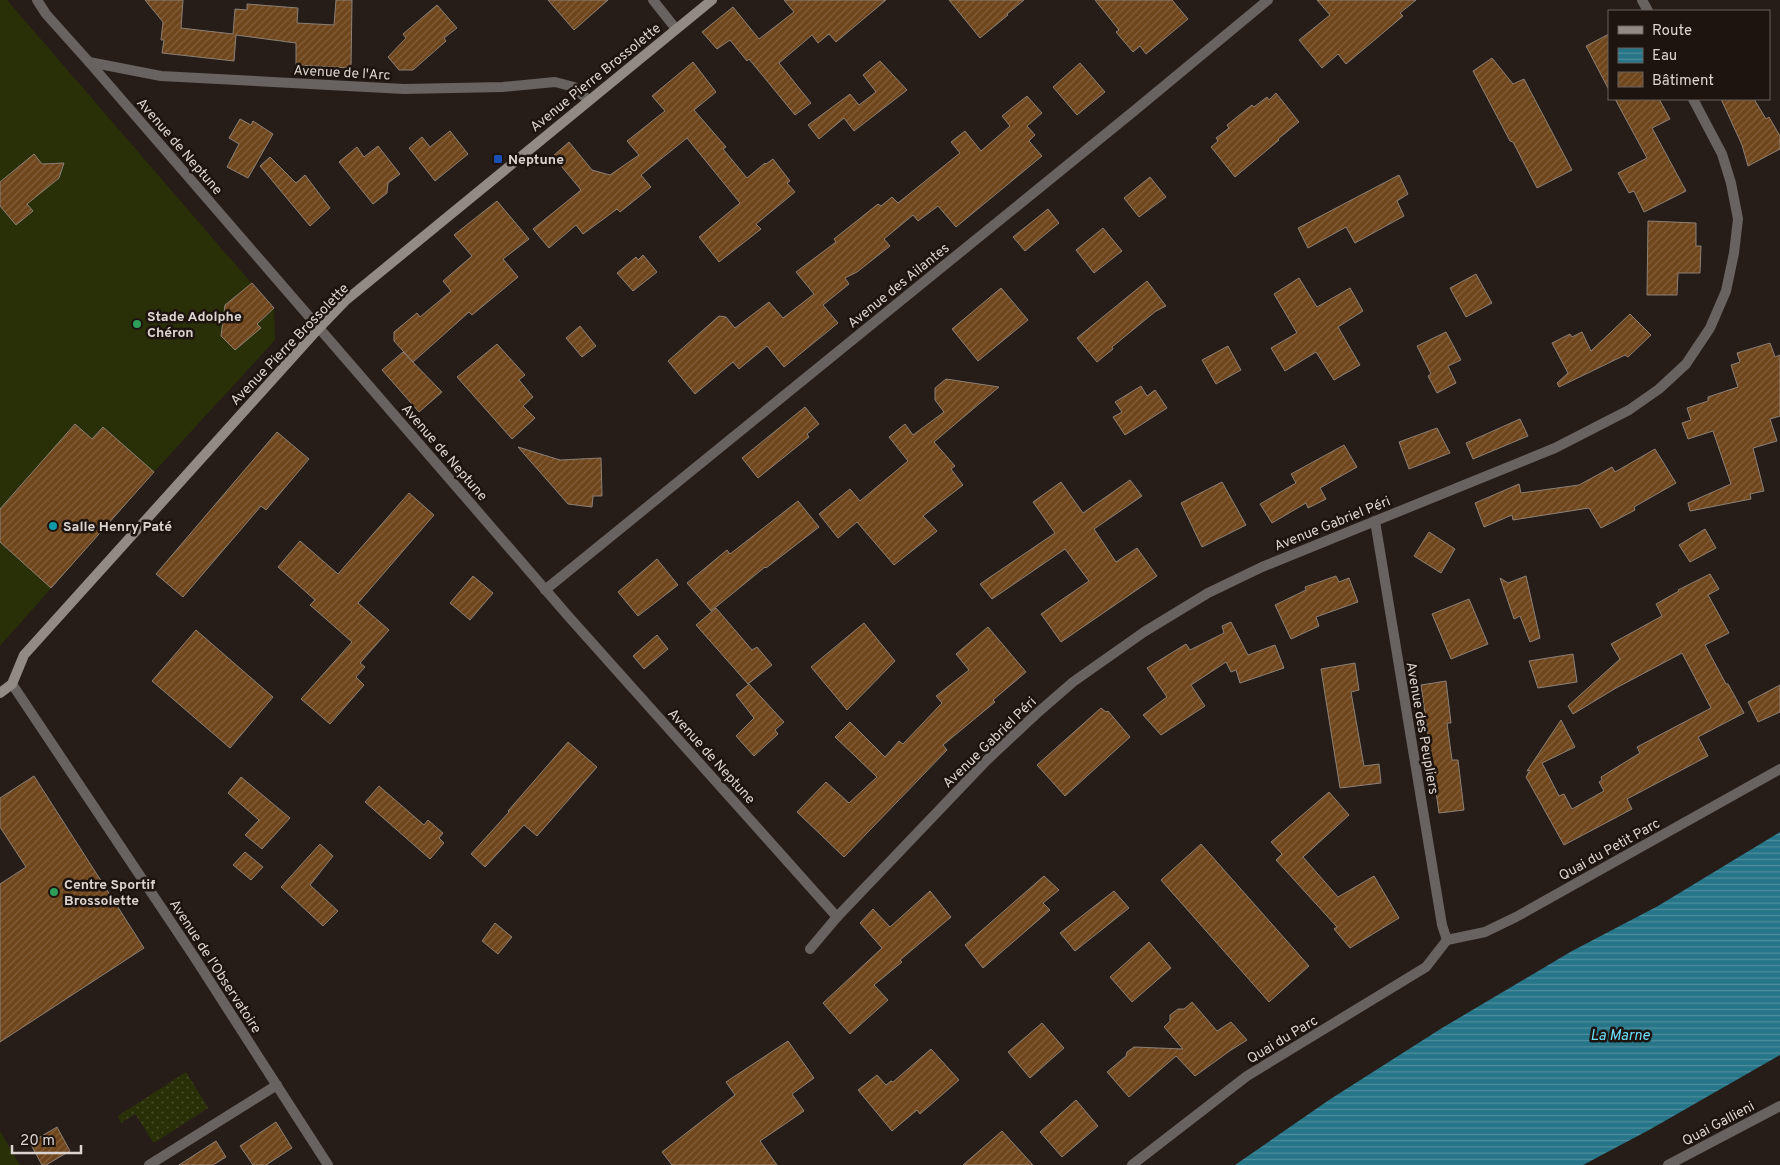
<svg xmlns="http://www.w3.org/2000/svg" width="1780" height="1165" viewBox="0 0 1780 1165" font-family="Overpass,sans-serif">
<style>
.grass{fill:url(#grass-dots)}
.pitch{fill:#293007}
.water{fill:url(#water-rules)}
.building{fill:url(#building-hatch);stroke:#8b8077}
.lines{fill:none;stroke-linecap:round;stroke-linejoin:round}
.street{stroke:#686360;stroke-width:10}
.secondary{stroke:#928a85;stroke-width:10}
.transit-dot{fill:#1a4fb4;stroke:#1d140f;stroke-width:2}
.leisure-dot{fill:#2e9e5b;stroke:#1d140f;stroke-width:2}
.culture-dot{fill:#0f9aa8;stroke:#1d140f;stroke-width:2}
.labels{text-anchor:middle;stroke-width:5;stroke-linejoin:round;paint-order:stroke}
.street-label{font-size:14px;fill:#dbd4d0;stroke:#1d140f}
.poi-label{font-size:14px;font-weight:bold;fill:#dbd4d0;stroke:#1d140f;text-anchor:start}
.water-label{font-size:15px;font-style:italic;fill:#6cddfa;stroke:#1d140f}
</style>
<defs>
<pattern id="grass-dots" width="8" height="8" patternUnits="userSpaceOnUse" patternTransform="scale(1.25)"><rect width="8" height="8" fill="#293007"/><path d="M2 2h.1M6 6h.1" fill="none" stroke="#474d2a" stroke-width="1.8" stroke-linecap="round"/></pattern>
<pattern id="water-rules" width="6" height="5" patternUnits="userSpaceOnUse" patternTransform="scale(1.25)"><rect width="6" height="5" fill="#267588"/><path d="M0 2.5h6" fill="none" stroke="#4f8e9d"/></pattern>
<pattern id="building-hatch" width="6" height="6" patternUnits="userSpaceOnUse" patternTransform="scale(1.25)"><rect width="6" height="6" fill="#6f461c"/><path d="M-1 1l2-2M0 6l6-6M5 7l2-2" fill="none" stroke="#83603c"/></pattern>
</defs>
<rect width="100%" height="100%" fill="#271d18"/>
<polygon class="grass" points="186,1072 208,1108 154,1143 135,1114 121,1123 118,1116"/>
<g class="pitch">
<polygon points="0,0 7,0 253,285 274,308 275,340 154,472 0,646"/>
<polygon points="0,1131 20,1165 0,1165"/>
</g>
<polygon class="water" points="1780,832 1780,1055 1649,1130 1583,1165 1235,1165 1329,1100 1442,1028 1572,951 1658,906"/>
<g class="building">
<polygon points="145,0 183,0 181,28 233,34 235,9 247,10 247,4 298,8 297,23 334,25 336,0 352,0 351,68 296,65 296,43 236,35 234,61 162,53 164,40 161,40 163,22"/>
<polygon points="548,0 608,0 574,30"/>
<polygon points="784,0 886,0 836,42 829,34 818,43 812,35 779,63 811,103 795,115 749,59 747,61 730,40 717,49 702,32 733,7 759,39 794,12"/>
<polygon points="949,0 1024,0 1007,14 1008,15 980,38"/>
<polygon points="1095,0 1172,0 1188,19 1146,54 1140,46 1133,52 1116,32 1119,30"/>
<polygon points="1317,0 1416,0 1400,13 1403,16 1346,64 1338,54 1322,68 1299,40 1330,15"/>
<polygon points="437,5 457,28 444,38 446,41 413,70 399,70 388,57 406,38 403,34"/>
<polygon points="1609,34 1609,90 1586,46"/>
<polygon points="1492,58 1513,84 1524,79 1572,170 1537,188 1513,142 1510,141 1473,71"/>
<polygon points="880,61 907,90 854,131 844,118 819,139 808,125 850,94 859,105 876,92 863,75"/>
<polygon points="693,62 716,92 694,110 726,147 723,149 747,178 765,163 766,164 773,159 790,181 787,183 795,192 756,224 761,229 719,262 699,237 740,203 687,138 641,175 651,187 620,212 617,209 583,234 576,225 549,248 533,229 581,190 553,156 569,142 592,170 610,175 639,155 627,141 665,111 652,96"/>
<polygon points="1080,63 1105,92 1077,115 1053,87"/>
<polygon points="1276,93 1299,122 1278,139 1279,140 1235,177 1211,147 1218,141 1216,138 1229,128 1227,125 1252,105 1254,107 1267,97 1269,100"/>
<polygon points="1027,96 1042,113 1027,126 1035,135 1029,141 1042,156 956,227 938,206 918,221 913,215 884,239 890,246 857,272 845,278 849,284 823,305 838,323 784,367 767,346 739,369 733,362 695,394 668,361 719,316 726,317 735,328 769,302 783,318 814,294 796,272 836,242 834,239 878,204 881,206 892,197 898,203 960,153 951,142 965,131 981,151 1010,126 1002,116"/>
<polygon points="1615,99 1659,99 1670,119 1652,128 1686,191 1644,212 1634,191 1629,193 1618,173 1647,158"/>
<polygon points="1721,99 1754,99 1766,119 1769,117 1780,136 1780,149 1748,166 1742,145"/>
<polygon points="240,119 251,125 253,121 273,134 248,178 227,167 239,144 229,138"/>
<polygon points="450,131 468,154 435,181 409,148 422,137 430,147"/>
<polygon points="378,146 400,174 388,183 387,193 373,204 339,162 357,147 364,157"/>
<polygon points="34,154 42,164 64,163 59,178 27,204 33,211 16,225 0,206 0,182"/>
<polygon points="270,157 296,183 305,175 330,208 310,226 260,166"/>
<polygon points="1399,175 1408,194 1397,201 1404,216 1355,243 1346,227 1308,248 1298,228"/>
<polygon points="1150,177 1166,197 1139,217 1124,198"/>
<polygon points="497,201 529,239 503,259 518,277 472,315 469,312 413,362 394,341 394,332 417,313 420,317 451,291 443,281 472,256 454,235"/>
<polygon points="1048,209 1059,223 1025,251 1013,237"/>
<polygon points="1648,221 1696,223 1696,246 1701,246 1700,273 1678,273 1677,295 1647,295"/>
<polygon points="1103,228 1122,251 1094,273 1076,250"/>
<polygon points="643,255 657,272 633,291 617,273 636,257 638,260"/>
<polygon points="1476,274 1492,303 1466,317 1450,288"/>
<polygon points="1299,278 1317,307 1350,288 1363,311 1338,327 1360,365 1334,380 1316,352 1285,371 1271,348 1297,333 1274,294"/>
<polygon points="1147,281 1166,306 1156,311 1112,347 1113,349 1097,362 1077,338"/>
<polygon points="252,283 274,308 257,324 261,328 235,350 221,336 225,305"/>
<polygon points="1001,288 1028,320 978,361 952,329"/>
<polygon points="1630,314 1651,335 1628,357 1625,355 1559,387 1557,383 1568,373 1552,343 1570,334 1572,337 1582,332 1591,351"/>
<polygon points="580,326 596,346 582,357 566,338"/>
<polygon points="1446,332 1461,360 1448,366 1456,383 1437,393 1428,376 1431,374 1417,346"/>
<polygon points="1770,343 1775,357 1780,355 1780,416 1770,419 1777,441 1753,448 1764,491 1750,494 1751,499 1690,511 1688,503 1731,484 1713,431 1688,439 1682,423 1691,420 1687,408 1708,401 1708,397 1738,387 1731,365 1740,362 1737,353"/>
<polygon points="497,344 525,375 519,380 533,397 523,406 535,418 512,439 457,377"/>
<polygon points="1228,346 1241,370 1216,384 1202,360"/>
<polygon points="403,352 442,392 419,412 382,370"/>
<polygon points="946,379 999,387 934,442 955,466 951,469 963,485 923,516 937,531 894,565 857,522 838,538 819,514 850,489 860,501 908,461 889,437 905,424 913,435 944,412 935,400 935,388"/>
<polygon points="1141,386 1147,396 1155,390 1167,408 1125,435 1113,417 1122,412 1115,402"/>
<polygon points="805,407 819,424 807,434 809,437 758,478 742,458"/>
<polygon points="1520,419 1528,436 1473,459 1466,443"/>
<polygon points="75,424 92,439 103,427 154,472 51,588 0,542 0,509"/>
<polygon points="1437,428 1450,453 1409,469 1399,442"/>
<polygon points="277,432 309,459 266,510 261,506 183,597 156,574"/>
<polygon points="1344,445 1357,467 1320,488 1326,499 1308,508 1306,503 1272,523 1260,504 1296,483 1291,474"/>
<polygon points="518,447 560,460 601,458 602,496 593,496 592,507 568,504"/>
<polygon points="1655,449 1676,483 1634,507 1635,510 1601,528 1589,508 1513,520 1512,515 1484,527 1475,503 1519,484 1521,493 1579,485 1612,467 1615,472"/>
<polygon points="1130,480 1142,496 1094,529 1116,562 1137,548 1157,576 1061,642 1041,614 1089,581 1065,549 992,599 980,584 1055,533 1033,502 1061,482 1083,513"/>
<polygon points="1222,482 1246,525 1202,547 1181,503"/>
<polygon points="409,493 434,515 358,603 389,630 360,663 365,667 356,677 364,685 330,724 301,699 352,642 310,605 315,600 278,567 300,541 338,574"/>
<polygon points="798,501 819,527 766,568 765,567 711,611 687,583 727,550 730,554"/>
<polygon points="1705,529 1716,548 1690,562 1679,545"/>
<polygon points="1429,532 1455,549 1441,573 1414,556"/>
<polygon points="657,559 678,585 638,616 618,592"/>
<polygon points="1710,574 1719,589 1708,595 1729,633 1705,645 1726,684 1728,684 1744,713 1698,737 1708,756 1627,799 1632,809 1564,845 1526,777 1530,770 1527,771 1561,720 1575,747 1542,763 1559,796 1564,794 1572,809 1604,791 1599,782 1602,780 1601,777 1640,753 1637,747 1711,708 1682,653 1616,688 1573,714 1568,706 1620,659 1611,644 1662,616 1656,604 1679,591 1678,590"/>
<polygon points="473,576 493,593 470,620 450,603"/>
<polygon points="1336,576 1339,582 1349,578 1358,602 1316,617 1319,626 1291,639 1275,605 1306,590 1305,587"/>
<polygon points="1526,576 1540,638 1530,642 1520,616 1514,619 1500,578 1508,583"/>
<polygon points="1469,599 1488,644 1451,659 1432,614"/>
<polygon points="716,608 752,650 757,647 772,665 748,684 696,625"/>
<polygon points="1231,622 1248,655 1275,645 1284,668 1240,683 1236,670 1231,672 1226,662 1191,685 1205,706 1161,735 1143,715 1167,697 1147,668 1186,644 1190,650 1224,633 1222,626"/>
<polygon points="864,623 895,661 847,710 811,667"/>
<polygon points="988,627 1026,672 993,700 995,702 943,745 947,750 844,857 797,812 826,782 849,803 877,777 835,737 850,722 885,757 899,741 903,744 942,703 936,696 969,670 956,654"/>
<polygon points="196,630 273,697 230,748 152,681"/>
<polygon points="657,635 668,649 644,669 633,656"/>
<polygon points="1573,654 1577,682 1538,688 1529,661"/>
<polygon points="1355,663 1359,690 1351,692 1364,766 1379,764 1381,783 1340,788 1321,669"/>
<polygon points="1446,681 1451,723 1447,723 1452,760 1458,760 1464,810 1439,813 1421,685"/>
<polygon points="749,684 784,722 775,730 778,734 754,756 736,736 754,718 736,695"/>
<polygon points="1780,685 1780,712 1758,722 1748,702"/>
<polygon points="1101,708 1106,712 1108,711 1130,737 1065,796 1037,765"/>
<polygon points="568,742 597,767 537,836 524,825 485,867 471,854 509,812 508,811"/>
<polygon points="34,776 144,948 0,1042 0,884 26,867 0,827 0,798"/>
<polygon points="241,777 290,818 262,849 245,835 259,820 228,793"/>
<polygon points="379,786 424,825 428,820 443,833 439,838 444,843 430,859 365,802"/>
<polygon points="1329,792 1349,815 1303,857 1338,897 1374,876 1399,918 1350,948 1334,929 1337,927 1276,860 1282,854 1271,842"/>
<polygon points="320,844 333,856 310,885 338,911 323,926 281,887"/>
<polygon points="1201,844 1309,966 1269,1002 1161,880"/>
<polygon points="245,852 263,867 251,880 233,865"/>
<polygon points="1044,876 1059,890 1043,903 1050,910 983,968 965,945"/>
<polygon points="930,891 951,917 900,960 902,962 874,985 888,1000 850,1034 823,1003 882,948 860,923 873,909 890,927"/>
<polygon points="1114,891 1129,908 1075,951 1060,933"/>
<polygon points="495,923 512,937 498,954 482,941"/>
<polygon points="1149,942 1171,968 1132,1002 1110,977"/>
<polygon points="1192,1002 1217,1031 1231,1022 1247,1040 1231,1050 1195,1076 1176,1056 1129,1097 1107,1072 1126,1056 1127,1052 1134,1047 1183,1049 1164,1027 1170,1021 1170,1015 1178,1009 1184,1009"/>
<polygon points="1042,1023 1064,1048 1030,1078 1008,1052"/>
<polygon points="788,1041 814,1078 792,1094 804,1111 760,1141 777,1165 672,1165 662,1152 735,1095 726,1082"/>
<polygon points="931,1049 959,1080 920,1114 917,1110 892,1131 858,1090 877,1075 886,1085 891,1081 893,1082"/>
<polygon points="1076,1100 1098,1126 1062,1157 1040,1132"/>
<polygon points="276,1122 292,1148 266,1165 253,1165 240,1146"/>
<polygon points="57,1127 70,1151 46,1165 42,1165 30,1143"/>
<polygon points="1002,1131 1033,1165 963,1165"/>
<polygon points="216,1141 226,1157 213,1165 179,1165"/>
</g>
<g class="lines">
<g class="street">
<polyline points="37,0 46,14 89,62 569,617 837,917"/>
<polyline points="653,0 676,29"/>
<polyline points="1642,0 1648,11"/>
<polyline points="89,62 161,76 404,89 503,87 555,82 574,87 588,100"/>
<polyline points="1375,521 1442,925 1447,940"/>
<polyline points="545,590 1134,111 1268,0"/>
<polyline points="12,684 193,955 328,1165"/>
<polyline points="1447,940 1485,932 1516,917 1780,769"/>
<polyline points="810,949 837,917 986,761 1035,715 1073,682 1144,632 1208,593 1262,567 1555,448 1629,410 1659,389 1686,364 1710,328 1726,291 1734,253 1738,219 1731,183 1722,154 1693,99"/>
<polyline points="149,1165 277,1085"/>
<polyline points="1132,1165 1247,1076 1426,967 1447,940"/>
<polyline points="1668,1165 1780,1106"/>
</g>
<polyline class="secondary" points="0,693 12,684 24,655 319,328 345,301 712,0"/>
</g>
<rect class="transit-dot" x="493" y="154" width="10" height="10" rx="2.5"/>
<g class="leisure-dot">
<circle cx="137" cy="324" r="5"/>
<circle cx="54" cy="892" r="5"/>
</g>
<circle class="culture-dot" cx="53" cy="526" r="5"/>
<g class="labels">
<g class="street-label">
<text transform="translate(342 72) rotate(3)" y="5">Avenue de l'Arc</text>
<text transform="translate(595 77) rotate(-39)" y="5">Avenue Pierre Brossolette</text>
<text transform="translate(180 146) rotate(49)" y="5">Avenue de Neptune</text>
<text transform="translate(898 285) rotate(-39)" y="5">Avenue des Ailantes</text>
<text transform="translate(289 344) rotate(-46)" y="5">Avenue Pierre Brossolette</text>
<text transform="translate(445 452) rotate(49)" y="5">Avenue de Neptune</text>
<text transform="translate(1332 523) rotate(-22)" y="5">Avenue Gabriel Péri</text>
<text transform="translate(1423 728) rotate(80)" y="5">Avenue des Peupliers</text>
<text transform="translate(989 742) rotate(-44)" y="5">Avenue Gabriel Péri</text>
<text transform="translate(712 756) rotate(48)" y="5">Avenue de Neptune</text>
<text transform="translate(1609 849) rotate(-29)" y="5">Quai du Petit Parc</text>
<text transform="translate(216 966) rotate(57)" y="5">Avenue de l'Observatoire</text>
<text transform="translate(1282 1039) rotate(-31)" y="5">Quai du Parc</text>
<text transform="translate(1718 1123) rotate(-28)" y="5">Quai Gallieni</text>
</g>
<g class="poi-label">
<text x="508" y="164">Neptune</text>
<text x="147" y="321">Stade Adolphe<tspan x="147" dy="16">Chéron</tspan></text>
<text x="63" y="531">Salle Henry Paté</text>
<text x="64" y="889">Centre Sportif<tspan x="64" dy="16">Brossolette</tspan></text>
</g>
<g class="water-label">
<text x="1620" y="1040">La Marne</text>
</g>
</g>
<rect x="1608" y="10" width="162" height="90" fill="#1d140f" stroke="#69615c"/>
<rect x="1618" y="26" width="25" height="8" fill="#928a85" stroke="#69615c"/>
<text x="1652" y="35" font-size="15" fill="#dbd4d0">Route</text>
<rect x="1618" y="48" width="25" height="15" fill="url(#water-rules)" stroke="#69615c"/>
<text x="1652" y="60" font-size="15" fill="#dbd4d0">Eau</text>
<rect x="1618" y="72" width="25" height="15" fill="url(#building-hatch)" stroke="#69615c"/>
<text x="1652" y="85" font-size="15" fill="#dbd4d0">Bâtiment</text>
<path d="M12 1145v8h69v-8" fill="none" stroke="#dbd4d0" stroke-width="2.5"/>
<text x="20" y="1145" font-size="15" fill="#dbd4d0" stroke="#1d140f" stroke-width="4" paint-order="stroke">20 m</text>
</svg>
